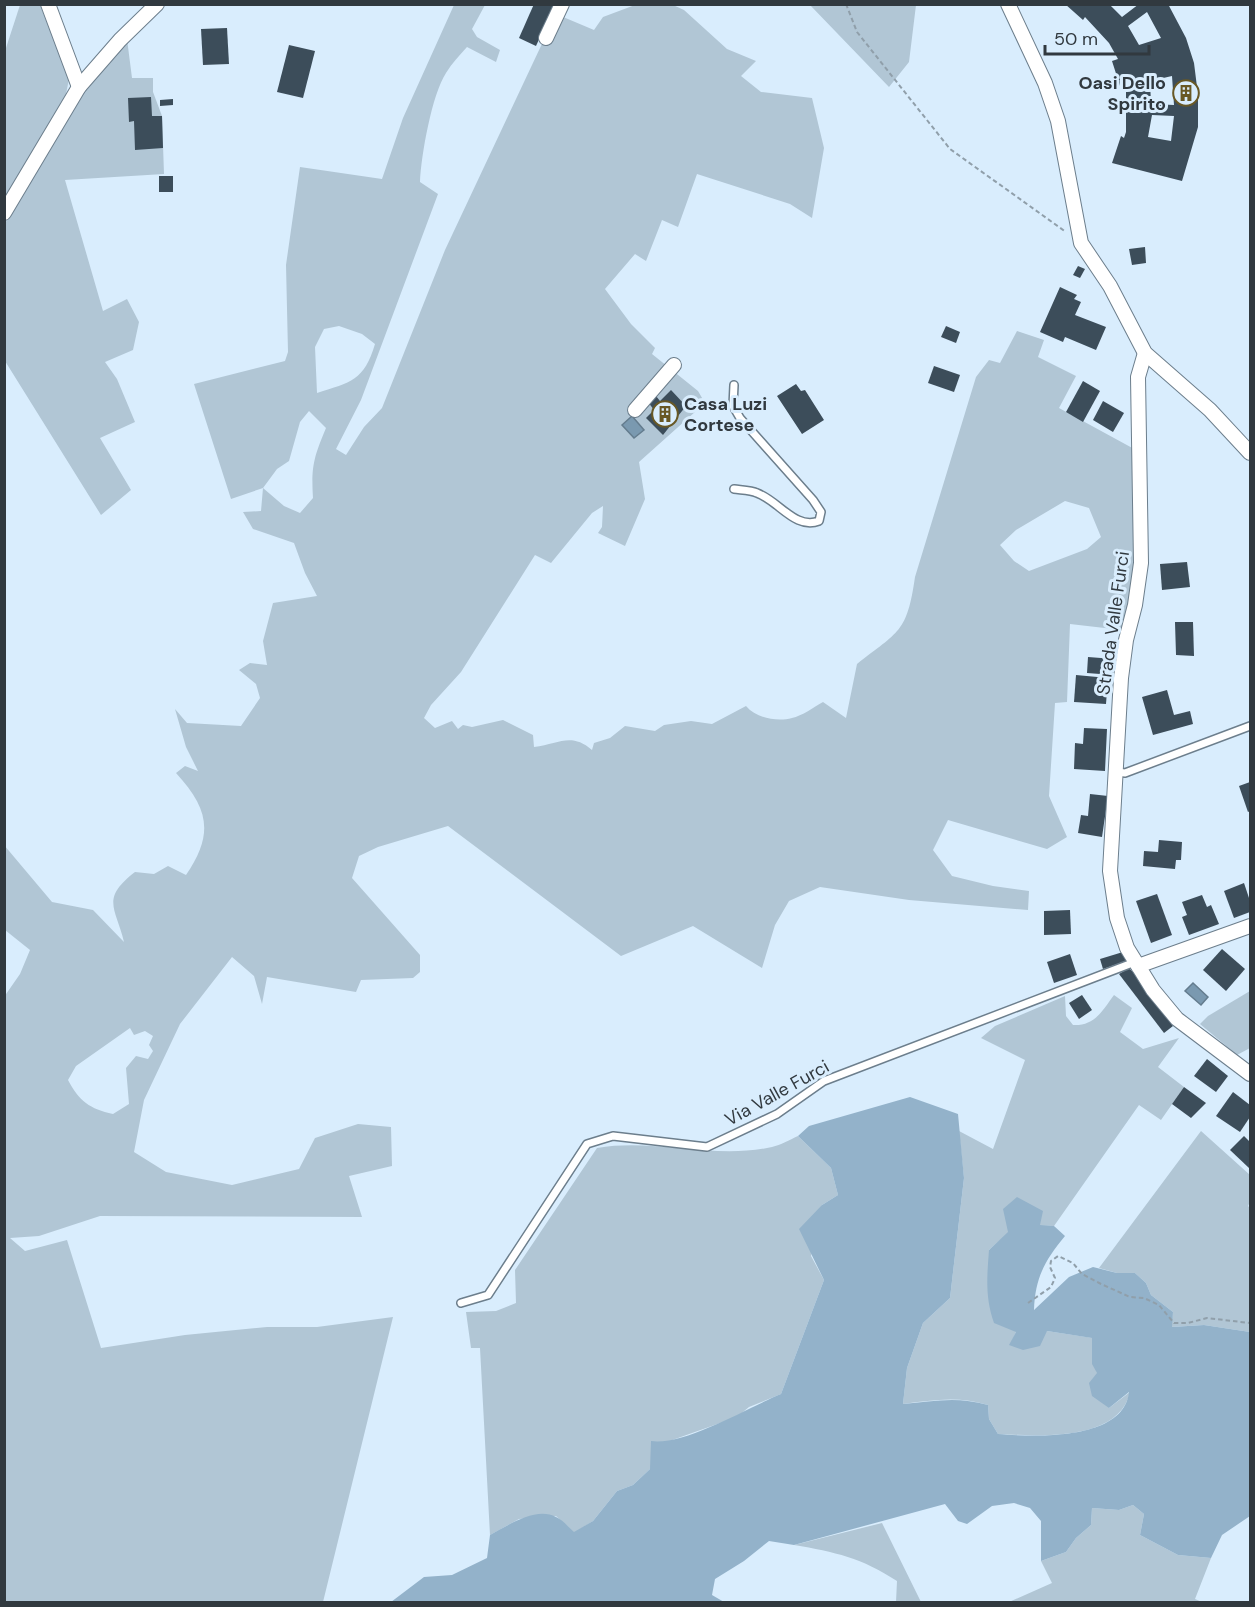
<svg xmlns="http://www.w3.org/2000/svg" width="1255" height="1607" viewBox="0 0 1255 1607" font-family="'DM Sans',sans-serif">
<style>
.green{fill:#b1c6d5;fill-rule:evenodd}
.forest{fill:#93b2ca}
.water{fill:#7a99b0;stroke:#647c8e;stroke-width:1.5}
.building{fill:#3c4d5a;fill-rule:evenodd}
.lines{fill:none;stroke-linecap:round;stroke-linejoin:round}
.lane-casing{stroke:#6c7e8c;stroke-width:10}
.street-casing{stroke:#6c7e8c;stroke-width:16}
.path{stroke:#909faa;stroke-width:2;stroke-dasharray:4.5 3;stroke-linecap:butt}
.lane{stroke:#fff;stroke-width:7}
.street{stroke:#fff;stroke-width:14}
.labels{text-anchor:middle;stroke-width:6;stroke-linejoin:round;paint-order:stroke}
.poi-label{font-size:18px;font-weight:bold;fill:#31393f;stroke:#d9edfd;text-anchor:end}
.street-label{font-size:18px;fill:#31393f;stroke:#d9edfd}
</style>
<rect width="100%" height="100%" fill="#d9edfd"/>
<g class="green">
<polygon points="20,5 40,5 69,79 66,94 5,198 5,51"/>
<path d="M 454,5 L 485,5 L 472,29 L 477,37 L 500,50 L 496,62 L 467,47 C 460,55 452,63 446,73 C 432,94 421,156 420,182 L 438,194 L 361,400 L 336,449 L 346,455 L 364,427 L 382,408 L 445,250 L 556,14 L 594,30 L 603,17 L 635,5 L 673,5 L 684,10 L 727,49 L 756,61 L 741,76 L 761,92 L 812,98 L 824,148 L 812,218 L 790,204 L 697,174 L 678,227 L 662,220 L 646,261 L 635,254 L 605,289 L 631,324 L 655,348 L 652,354 L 698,391 L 705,403 L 639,462 L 645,499 L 625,546 L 598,533 L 602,527 L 603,506 L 592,513 L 551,563 L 535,555 L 461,672 L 431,705 L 424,718 L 435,728 L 452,721 L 458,729 L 463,725 L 472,727 L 503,720 L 533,735 L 534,747 C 559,744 571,732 592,750 L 594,743 L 610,738 L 625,726 L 655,731 L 664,725 L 691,721 L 712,724 L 746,706 C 756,718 777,722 792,718 C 802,716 814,707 823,702 L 846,718 L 857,664 C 899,631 907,633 915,577 L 976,377 L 989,360 L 1000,363 L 1017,331 L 1044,340 L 1038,357 L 1076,376 L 1059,408 L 1136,450 L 1135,551 L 1131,589 L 1122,630 L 1070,624 L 1067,702 L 1055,703 L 1049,796 L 1067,837 L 1047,849 L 948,820 L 933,850 L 952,876 L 993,886 L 1029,891 L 1028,910 L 909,900 L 820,887 L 789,901 L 775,925 L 762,968 L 693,926 L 621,956 L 448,826 L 378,847 L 359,856 L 352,878 L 420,955 L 420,972 L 413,978 L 361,980 L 356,992 L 267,977 L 262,1004 L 254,976 L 232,957 L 180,1024 L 144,1100 L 134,1152 L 166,1172 L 232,1185 L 299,1169 L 315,1138 L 358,1124 L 391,1127 L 392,1166 L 349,1176 L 362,1217 L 100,1216 L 39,1236 L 10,1238 L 25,1251 L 67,1240 L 101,1348 L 185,1335 L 267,1327 L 317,1327 L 393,1317 L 323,1602 L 5,1602 L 4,997 L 20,974 L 30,950 L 5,930 L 4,845 L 52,902 L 93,910 L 124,942 C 116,908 100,899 135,872 L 154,874 L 168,866 L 186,875 C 214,834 209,809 176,773 L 185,766 L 198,771 L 186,747 L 175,709 L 187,723 L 241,726 L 260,698 L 256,684 L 239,670 L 250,663 L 267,665 L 263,641 L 273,603 L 317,596 L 305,573 L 294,543 L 253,529 L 243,512 L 261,511 L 263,488 L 231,499 L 194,384 L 285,361 L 288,352 L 286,265 L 300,167 L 382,179 L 403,118 ZM 339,326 L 362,334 L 375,344 C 364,381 351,382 317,393 L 315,347 L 324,329 ZM 309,411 L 326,428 C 314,457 311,466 313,498 L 300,513 L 284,506 L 263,488 L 277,469 L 289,461 L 300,422 ZM 1065,501 L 1089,508 L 1101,537 L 1087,549 L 1029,571 L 1014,561 L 1000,545 L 1016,530 ZM 130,1028 L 134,1035 L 145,1031 L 153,1036 L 149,1045 L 153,1051 L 148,1059 L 136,1056 L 126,1068 L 129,1104 L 113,1114 C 90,1109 79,1101 68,1080 L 76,1066 Z"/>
<polygon points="810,5 919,5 916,5 909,62 889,87"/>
<polygon points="127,39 132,78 153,78 153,92 162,116 164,174 65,180 103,311 127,299 139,322 133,350 105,362 117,379 135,422 100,438 131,490 101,515 5,361 4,226 16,201 84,89"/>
<polygon points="1250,991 1250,1048 1237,1055 1200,1024 1208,1016"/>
<path d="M 1114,995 L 1132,1008 L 1120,1032 L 1143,1049 L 1179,1038 L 1158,1067 L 1184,1087 L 1161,1120 L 1139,1105 L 1054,1226 C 1024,1224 1010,1230 989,1250 L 1016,1332 L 1010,1345 L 1047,1331 L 1093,1338 L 1097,1373 L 1109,1408 L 1130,1392 C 1119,1442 1038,1436 998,1434 L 989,1419 L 988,1405 C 959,1396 933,1400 903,1404 L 907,1368 L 923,1323 L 950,1298 L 964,1178 L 959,1131 L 993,1149 L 1025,1060 L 981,1038 L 995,1026 L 1065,996 L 1066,1016 L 1073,1025 C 1095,1026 1102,1011 1114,995 Z"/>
<polygon points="1201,1131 1250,1175 1250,1202 1248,1206 1250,1208 1250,1332 1204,1325 1171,1327 1173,1312 1151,1295 1146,1283 1135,1273 1117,1273 1099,1268"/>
<path d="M 798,1136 L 831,1168 L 838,1195 L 822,1205 L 811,1256 L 824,1280 L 781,1394 L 749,1407 L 737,1417 L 664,1443 L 650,1469 L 633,1485 L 617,1491 L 593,1521 L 574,1533 L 556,1516 L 519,1519 L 490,1535 L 480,1348 L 471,1348 L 466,1312 L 496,1311 L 516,1303 L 515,1270 L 597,1148 C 655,1138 714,1160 772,1147 C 781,1145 789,1140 798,1136 Z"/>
<polygon points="1133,1505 1144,1514 1140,1535 1178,1555 1211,1558 1195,1599 1202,1602 1009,1602 1052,1583 1041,1561 1066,1552 1076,1538 1091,1525 1092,1508 1119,1510"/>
<path d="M 882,1523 L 921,1602 L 896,1602 L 897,1581 C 862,1558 835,1552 794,1545 Z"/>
</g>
<path class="forest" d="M 910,1097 L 958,1114 L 964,1178 L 950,1298 L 923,1323 L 907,1368 L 903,1404 C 933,1401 958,1396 988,1405 L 989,1419 L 998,1434 C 1034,1437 1124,1441 1129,1392 L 1109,1408 L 1092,1396 L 1089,1383 L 1097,1373 L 1092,1364 L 1092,1338 L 1047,1331 L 1040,1346 L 1023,1350 L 1009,1345 L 1016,1332 L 994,1323 C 985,1298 987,1276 989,1250 L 1008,1232 L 1003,1209 L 1017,1197 L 1043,1211 L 1040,1225 L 1054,1226 L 1065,1236 C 1045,1260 1035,1278 1034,1310 L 1069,1277 L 1093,1267 L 1117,1273 L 1135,1273 L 1146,1283 L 1151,1295 L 1173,1312 L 1172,1327 L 1204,1325 L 1250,1332 L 1250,1516 L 1222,1535 L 1211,1558 L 1178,1555 L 1140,1535 L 1144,1514 L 1133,1505 L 1119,1510 L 1092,1508 L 1091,1525 L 1076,1538 L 1066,1552 L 1041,1561 L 1041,1521 L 1030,1508 L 1014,1503 L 992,1506 L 967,1524 L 958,1521 L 945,1504 L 794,1545 L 769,1541 L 744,1561 L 715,1579 L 712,1595 L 724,1602 L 353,1602 L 391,1602 L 424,1577 L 452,1575 L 487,1558 L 490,1535 C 507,1526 536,1506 556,1517 C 563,1520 569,1528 574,1532 L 593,1521 L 617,1491 L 633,1485 L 650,1469 L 651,1441 C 684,1446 749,1407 781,1394 L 824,1280 L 799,1229 L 822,1205 L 838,1195 L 831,1168 L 798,1136 L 809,1126 Z"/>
<g class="water">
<polygon points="632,416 644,430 634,438 622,425"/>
<polygon points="1193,983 1208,997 1201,1005 1185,991"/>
</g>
<g class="building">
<polygon points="534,4 555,4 536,46 519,38"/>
<path d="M 1065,4 L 1109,4 L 1122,17 L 1139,4 L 1168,4 L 1186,38 L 1194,63 L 1198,95 L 1198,127 L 1182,181 L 1112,163 L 1121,136 L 1124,138 L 1126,132 L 1126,85 L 1120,86 L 1112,61 L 1118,59 L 1109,43 L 1085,17 L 1083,20 ZM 1147,12 L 1161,38 L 1139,45 L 1128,26 ZM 1172,76 L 1174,105 L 1151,104 L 1150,81 ZM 1152,115 L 1174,116 L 1171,141 L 1148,137 Z"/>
<polygon points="227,28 229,64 203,65 201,29"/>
<polygon points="289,45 315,51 303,98 277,92"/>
<polygon points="151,97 152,116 162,116 163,148 135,150 134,121 129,122 128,98"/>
<polygon points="173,99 173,105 160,106 160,100"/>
<rect x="159" y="176" width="14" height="16"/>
<polygon points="1145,247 1146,263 1132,265 1129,249"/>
<polygon points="1078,266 1085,269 1080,278 1073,275"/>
<polygon points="1060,287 1077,295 1074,299 1081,302 1075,315 1106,327 1096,350 1065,337 1063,342 1040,332"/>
<polygon points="946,326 960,332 956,343 941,337"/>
<polygon points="934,366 960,375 954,392 928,383"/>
<polygon points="1083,381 1100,391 1083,422 1066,412"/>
<polygon points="796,384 801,391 805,390 824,420 802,434 777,396"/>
<polygon points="671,390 686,406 663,435 646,418 654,410 648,402 656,396 660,401"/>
<polygon points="1103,401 1124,413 1113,432 1093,420"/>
<polygon points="1187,562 1190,587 1162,590 1160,564"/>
<polygon points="1175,622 1193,622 1194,656 1176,655"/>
<polygon points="1088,657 1114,659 1113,675 1087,673"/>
<polygon points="1076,675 1108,678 1106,704 1074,702"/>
<polygon points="1167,690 1174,715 1190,711 1193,724 1153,735 1142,697"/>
<polygon points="1084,728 1107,729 1105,771 1074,769 1075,743 1083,744"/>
<polygon points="1250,782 1250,811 1248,812 1239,786"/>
<polygon points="1090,794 1108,796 1102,837 1078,833 1081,815 1088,816"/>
<polygon points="1159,840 1182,842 1181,860 1176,860 1175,869 1143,866 1144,851 1158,852"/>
<polygon points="1244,883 1250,901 1250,912 1234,918 1224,891"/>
<polygon points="1157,894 1172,935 1151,943 1136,901"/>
<polygon points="1202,895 1207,907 1211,905 1219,924 1189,935 1182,917 1187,915 1182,902"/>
<polygon points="1070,910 1071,934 1044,935 1044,911"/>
<polygon points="1222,949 1245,969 1226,991 1203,970"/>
<polygon points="1123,952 1126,961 1103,969 1100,959"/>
<polygon points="1070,954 1077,975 1054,983 1047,962"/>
<polygon points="1129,968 1143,983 1173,1026 1164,1033 1119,974"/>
<polygon points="1082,995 1092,1010 1079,1019 1069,1003"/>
<polygon points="1207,1059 1228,1076 1216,1092 1194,1076"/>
<polygon points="1184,1087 1206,1103 1191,1118 1172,1104"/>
<polygon points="1233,1092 1250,1105 1250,1117 1240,1132 1216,1116"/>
<polygon points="1244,1136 1250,1142 1249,1168 1230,1150"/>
</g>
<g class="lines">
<g class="lane-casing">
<g id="lane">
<path d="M 734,385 L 733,406 L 740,418 L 813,500 L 821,512 L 819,521 C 795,530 779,501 757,493 C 751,490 741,490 734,489"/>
<polyline points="1116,772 1125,773 1250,726"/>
<polyline points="461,1303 488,1295 587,1144 613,1136 707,1147 777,1114 824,1081 1135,962"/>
</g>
</g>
<g class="street-casing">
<g id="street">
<polyline points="48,4 79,87"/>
<polyline points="1008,4 1045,83 1058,121 1081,243 1110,286 1145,353 1210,410 1250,453"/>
<polyline points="546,38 562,4"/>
<polyline points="4,213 79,87 120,40 157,4"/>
<polyline points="1145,353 1138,377 1141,563 1135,605 1126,640 1121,678 1110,871 1117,918 1127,948 1153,990 1177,1019 1250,1074"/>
<polyline points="635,410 674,365"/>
<polyline points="1138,966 1250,926"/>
</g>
</g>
<g class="path">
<polyline points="846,4 857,32 950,149 1066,232"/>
<polyline points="1028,1303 1051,1287 1055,1278 1050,1267 1051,1261 1058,1256 1073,1263 1082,1274 1101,1284 1130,1297 1144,1298 1159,1305 1174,1323 1188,1323 1207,1318 1250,1323"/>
</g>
<use href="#lane" class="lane"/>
<use href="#street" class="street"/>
</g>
<defs>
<g id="building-ring" transform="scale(1.35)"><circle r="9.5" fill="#d9edfd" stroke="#685825" stroke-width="1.5"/><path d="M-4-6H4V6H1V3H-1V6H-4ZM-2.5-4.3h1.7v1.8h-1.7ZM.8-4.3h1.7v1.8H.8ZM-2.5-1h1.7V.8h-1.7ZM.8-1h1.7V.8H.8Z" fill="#685825"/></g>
</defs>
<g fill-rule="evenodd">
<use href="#building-ring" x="1186" y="93"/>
<use href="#building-ring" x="665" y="414"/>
</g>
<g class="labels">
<g class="poi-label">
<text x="1166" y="89">Oasi Dello<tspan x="1166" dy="21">Spirito</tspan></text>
<text x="684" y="410" text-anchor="start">Casa Luzi<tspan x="684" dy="21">Cortese</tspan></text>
</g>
<g class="street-label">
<text transform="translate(1113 623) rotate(-82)" y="6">Strada Valle Furci</text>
<text transform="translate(777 1093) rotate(-29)" y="6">Via Valle Furci</text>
</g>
</g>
<rect width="1255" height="1607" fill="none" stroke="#31393f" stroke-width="12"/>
<path d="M1045 45v9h104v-9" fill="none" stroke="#31393f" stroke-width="3"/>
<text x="1054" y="45" font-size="18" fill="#31393f" stroke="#d9edfd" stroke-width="4.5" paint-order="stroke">50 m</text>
</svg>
